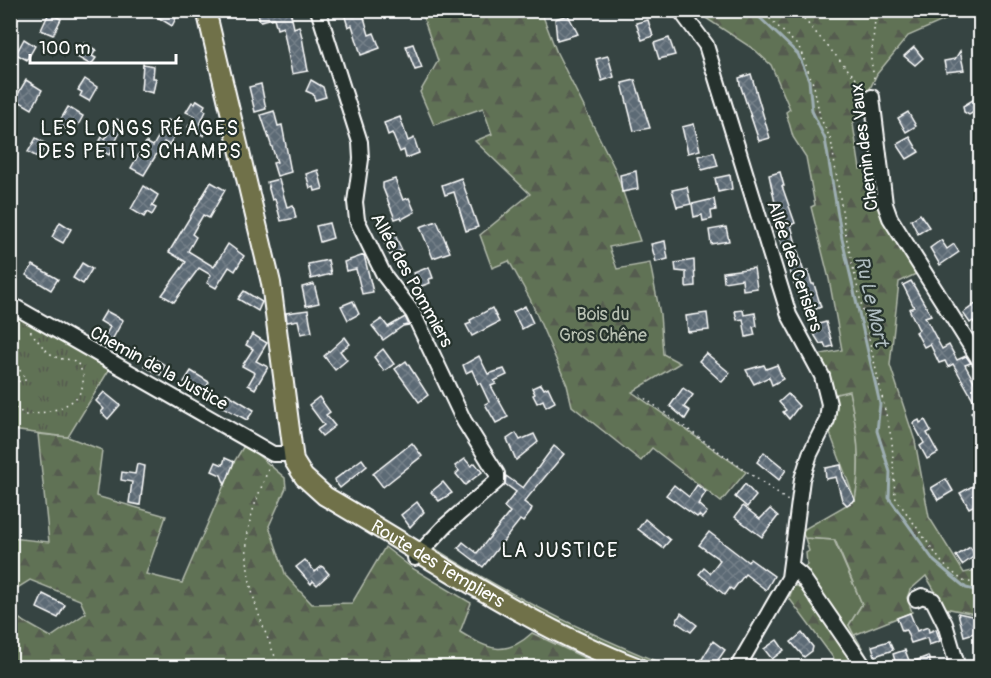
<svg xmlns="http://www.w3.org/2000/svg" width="991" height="678" viewBox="0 0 991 678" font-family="Pangolin,sans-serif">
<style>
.green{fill:#617254;stroke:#b0b8aa;stroke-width:1.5}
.forest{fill:url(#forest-firs);stroke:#b0b8aa;stroke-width:1.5}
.park{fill:url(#park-tufts);stroke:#b0b8aa;stroke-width:1.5}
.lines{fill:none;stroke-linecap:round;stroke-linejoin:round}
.stream{stroke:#9daeb2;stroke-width:3}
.building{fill:url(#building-cross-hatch);stroke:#fff;stroke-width:1.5}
.minor-casing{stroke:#fff;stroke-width:18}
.major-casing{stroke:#fff;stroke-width:22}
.path{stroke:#fff;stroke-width:1.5;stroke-dasharray:1.5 4.5;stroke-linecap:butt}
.minor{stroke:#26332d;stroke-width:14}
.major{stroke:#6f714a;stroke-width:18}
.labels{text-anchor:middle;stroke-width:4.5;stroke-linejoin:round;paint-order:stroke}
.street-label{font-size:18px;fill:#fff;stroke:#26332d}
.park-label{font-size:18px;fill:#b8c0b2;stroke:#26332d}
.neighbourhood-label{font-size:20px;letter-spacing:1.5px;fill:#fff;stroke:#26332d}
.water-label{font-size:20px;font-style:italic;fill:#aebcbf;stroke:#26332d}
</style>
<defs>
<pattern id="forest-firs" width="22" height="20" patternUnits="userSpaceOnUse" patternTransform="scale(1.5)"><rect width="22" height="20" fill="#617254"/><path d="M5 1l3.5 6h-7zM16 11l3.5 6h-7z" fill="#545b4f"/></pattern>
<pattern id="park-tufts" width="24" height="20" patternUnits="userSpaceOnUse" patternTransform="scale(1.5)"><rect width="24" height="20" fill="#617254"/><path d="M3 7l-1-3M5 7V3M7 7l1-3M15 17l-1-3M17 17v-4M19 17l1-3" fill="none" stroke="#545b4f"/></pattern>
<pattern id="building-cross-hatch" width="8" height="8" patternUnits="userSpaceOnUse" patternTransform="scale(1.5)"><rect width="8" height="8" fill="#5c6a74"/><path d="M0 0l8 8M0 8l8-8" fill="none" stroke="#748089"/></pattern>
</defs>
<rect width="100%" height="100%" fill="#364442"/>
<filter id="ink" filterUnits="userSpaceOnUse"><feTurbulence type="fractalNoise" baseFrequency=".0167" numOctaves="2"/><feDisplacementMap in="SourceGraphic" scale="12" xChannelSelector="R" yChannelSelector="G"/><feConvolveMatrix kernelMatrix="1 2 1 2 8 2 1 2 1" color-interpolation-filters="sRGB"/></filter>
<g filter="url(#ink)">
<g class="green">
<path d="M 849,390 C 857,428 862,462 855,500 L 828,428 L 832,395 Z"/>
<polygon points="805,538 834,540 862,604 849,625 873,667 867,667 802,568 807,565 806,553 809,551"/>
<path d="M 434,548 C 509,596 588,634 670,667 C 612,667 487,583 433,552 Z"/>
</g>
<g class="forest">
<polygon points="421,11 541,11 557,53 615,169 640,241 609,247 617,269 650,263 660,314 663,354 680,363 632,392 746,472 721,502 652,448 641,461 572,406 567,385 530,299 509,261 492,268 480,235 530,194 475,141 492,134 483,108 434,125 420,92 438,61"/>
<path d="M 695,11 L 980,11 L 954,16 L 908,36 L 877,74 L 853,124 L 860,169 L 876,163 L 918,273 L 899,282 L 890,365 L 915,441 L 929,517 L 964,573 L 980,569 L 980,615 L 945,608 L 926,576 L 910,590 L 907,598 L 912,612 L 854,635 L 849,625 L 862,604 L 835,540 L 805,538 L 801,531 L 855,500 C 862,462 857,428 849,391 L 832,395 L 817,355 L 842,350 L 829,279 L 811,207 L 815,205 L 806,157 L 793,137 L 786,112 L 790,109 L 771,65 L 755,50 Z"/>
<path d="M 38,434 L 68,437 L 102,450 L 96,496 L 166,516 L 146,574 L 182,583 L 234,462 L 245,444 L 285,478 L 286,488 L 269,526 L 286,576 L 312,604 L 352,603 L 385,547 L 412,568 L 471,603 L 460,632 C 488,649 505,658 532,633 L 604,667 L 11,667 L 11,614 L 51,637 L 86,613 L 80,600 L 30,580 L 11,592 L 11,538 L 49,542 Z"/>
<polygon points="794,585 800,587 860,667 840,667 789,598"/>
</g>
<polygon class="park" points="11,310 109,370 68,437 11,430"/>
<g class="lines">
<polyline class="stream" points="741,10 756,14 798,54 809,80 812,111 825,139 842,239 880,404 877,431 890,472 889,498 934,561 966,588 980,591"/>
</g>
<g class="building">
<polygon points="146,10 174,10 172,15 176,18 172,26"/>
<polygon points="257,10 290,10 294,28 299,26 302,37 308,71 292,74 283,27 277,29 274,18 260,21"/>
<polygon points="343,10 362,10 369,35 374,33 380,48 361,55 352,25 348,27"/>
<polygon points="49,13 61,19 53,35 41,30"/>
<polygon points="568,15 578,34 557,40 555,19"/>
<polygon points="648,20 653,36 642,40 636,23"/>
<polygon points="669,38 675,55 659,59 654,43"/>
<polygon points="24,39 35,46 27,60 16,54"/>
<polygon points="84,43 96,50 92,56 96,58 91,65 77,57"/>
<polygon points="413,44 422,68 415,70 406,46"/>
<polygon points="914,47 923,58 915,65 904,56"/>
<polygon points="960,51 964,70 946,72 944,61 955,59"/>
<polygon points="608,56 614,77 602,81 596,59"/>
<polygon points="143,64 154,66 153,78 156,78 153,93 141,90"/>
<polygon points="751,74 770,138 759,141 740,84 739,78"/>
<polygon points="85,79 97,87 89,101 80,96 82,92 78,90"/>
<polygon points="26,80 42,90 32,109 15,99"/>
<polygon points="311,80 323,87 326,97 315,100 313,94 306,91"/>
<polygon points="635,80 650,128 634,131 622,83"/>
<polygon points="261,84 266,109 255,112 249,87"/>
<polygon points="981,95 981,108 969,115 964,112 963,106"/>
<polygon points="197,100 205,105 203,109 206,111 200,124 207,129 204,136 188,127 195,116 186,112 192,102 195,104"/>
<polygon points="68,107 83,116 78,125 73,122 68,130 58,124"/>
<polygon points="274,111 278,126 282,125 291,172 277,176 273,163 277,162 261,115"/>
<polygon points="908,112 916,126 906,132 898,118"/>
<polygon points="400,117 408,141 414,138 419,153 406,158 404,150 400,152 392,133 388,135 384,123"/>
<polygon points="117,119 124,124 109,155 96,147 102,137 105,139"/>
<polygon points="168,120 180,127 169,145 164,142 144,175 131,168 146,142 153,146"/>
<polygon points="694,124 700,150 688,153 682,127"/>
<polygon points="910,137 919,152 907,159 897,144"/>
<polygon points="36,138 46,144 39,158 28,152"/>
<polygon points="714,152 718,166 702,170 698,156"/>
<polygon points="318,170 323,189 315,191 314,187 310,188 306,174"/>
<polygon points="636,171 638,189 622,192 620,175"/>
<polygon points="780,172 784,186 782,186 795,223 791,225 801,263 804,272 808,271 812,284 814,284 821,307 814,310 812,303 808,305 803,287 796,289 773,219 778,217 769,175"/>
<polygon points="730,175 732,189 718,192 715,178"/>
<polygon points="461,178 478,227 466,231 454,192 445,195 442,185"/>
<polygon points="279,179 287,207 293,205 296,218 281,221 275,199 272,200 267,182"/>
<polygon points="395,179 403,200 409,198 415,212 402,219 401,217 395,219 383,188 383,183"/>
<polygon points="211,182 225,190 209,218 203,215 192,234 196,237 188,251 214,267 228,244 244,256 235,271 229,267 216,288 207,283 211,275 199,268 174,302 162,295 186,262 169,252"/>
<polygon points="144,186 158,195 152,206 156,208 152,215 147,212 144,217 131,209"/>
<polygon points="687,187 691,204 677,207 672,190"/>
<polygon points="714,199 716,210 711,211 712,219 703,221 702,215 694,217 692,204"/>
<polygon points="920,214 929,227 918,234 911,220"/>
<polygon points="437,221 450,252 433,258 420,227"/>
<polygon points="60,222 71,229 63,243 52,237"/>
<polygon points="329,223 333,238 320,242 316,226"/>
<polygon points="726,227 729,241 711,244 709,230"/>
<polygon points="395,235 402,250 390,255 383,239"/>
<polygon points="941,240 947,249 954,244 959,252 940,265 930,248"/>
<polygon points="665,241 668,259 656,262 651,244"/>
<polygon points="364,255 373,292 362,294 356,269 346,271 344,262"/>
<polygon points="328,260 331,274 311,279 308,264"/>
<polygon points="694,260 695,286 686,287 686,272 676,271 675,263"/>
<polygon points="82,263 92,269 83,284 73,278"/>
<polygon points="33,265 58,279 51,290 26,275"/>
<polygon points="429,267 433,278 429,279 430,283 419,287 414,273"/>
<polygon points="754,268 757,288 743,290 742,279 724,282 723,272"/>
<polygon points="911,281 931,315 925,317 942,349 949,345 957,360 966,356 971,363 965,365 981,394 981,430 971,412 978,408 953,364 948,367 945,361 939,363 930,344 924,347 916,332 919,330 909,309 914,307 903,285"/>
<polygon points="314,284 319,303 306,306 302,287"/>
<polygon points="244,291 262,302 258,311 238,299"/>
<polygon points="981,300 981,332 973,321 970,323 963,313"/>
<polygon points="353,301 359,314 348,320 341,306"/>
<polygon points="525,306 533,323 522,329 513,312"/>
<polygon points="492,308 499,322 472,336 466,325 471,323 470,320"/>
<polygon points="308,310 312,332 301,334 298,320 287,322 286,313"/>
<polygon points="743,310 744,315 755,313 757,326 753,327 755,335 746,337 743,319 737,320 735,311"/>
<polygon points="106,311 123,320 107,349 100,345 110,327 100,321"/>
<polygon points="707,313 709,330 688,332 686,316"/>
<polygon points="405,317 409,325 403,326 383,340 372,326 382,319 388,327"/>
<polygon points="826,322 833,346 826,348 824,343 820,344 815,336 812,326"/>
<polygon points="252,334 267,343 256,361 268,367 255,389 248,385 255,373 242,366 253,349 246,345"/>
<polygon points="345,337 350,344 340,351 347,360 335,370 324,356"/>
<polygon points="383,349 394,364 384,371 374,357"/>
<polygon points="706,353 730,373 722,382 699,361"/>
<polygon points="150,356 165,365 160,375 144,366"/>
<polygon points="479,356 488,374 504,369 507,375 494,381 496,384 491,386 508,417 496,423 485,404 489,402 480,383 478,384 472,370 466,373 463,365"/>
<polygon points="406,361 428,395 419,402 395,369"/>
<polygon points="764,365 766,369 777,365 783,379 772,385 769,377 754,384 746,370"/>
<polygon points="191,371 209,382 203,393 184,382"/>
<polygon points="541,384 544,389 548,387 555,402 546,407 543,400 537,403 533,395 535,394 532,388"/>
<polygon points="683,388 693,395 684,407 690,411 685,419 670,406"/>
<polygon points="104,392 120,405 108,419 101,412 104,409 96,401"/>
<polygon points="226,393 254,410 247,420 219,405"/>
<polygon points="788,394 799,406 789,419 783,412 786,410 779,402"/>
<polygon points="319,397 330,412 326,415 335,426 322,436 317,430 324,425 309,405"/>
<polygon points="919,420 920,423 925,420 931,431 927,433 938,453 927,459 920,446 924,443 913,423"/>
<polygon points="516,433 520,440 534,434 538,442 516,460 507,439"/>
<polygon points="412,443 422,456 383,487 373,474"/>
<polygon points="554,446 564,454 524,502 532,508 530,513 523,522 520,520 483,567 458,548 463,542 477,553 510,512 504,507 516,492 505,484 506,476 523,488"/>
<polygon points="764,452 786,470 779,480 757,462"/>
<polygon points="225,458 234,462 225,485 221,475 212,471 216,462 223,465"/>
<polygon points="362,459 367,466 340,488 334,480"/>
<polygon points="465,459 471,466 475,463 482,472 465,485 456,474 459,471 455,466"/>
<polygon points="137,464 145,466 140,505 129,503 132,482 121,480 122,472 135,474"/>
<polygon points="841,465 843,476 855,500 847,505 842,500 836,477 826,479 825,468"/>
<polygon points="946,479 953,491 938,500 931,488"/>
<polygon points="443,482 452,493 439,501 431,492"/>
<polygon points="745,484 756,496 747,507 735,497"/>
<polygon points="976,484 981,492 977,498 979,503 969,508 960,493"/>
<polygon points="674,485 689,497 697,485 706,492 698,504 707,512 702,518 699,515 697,517 666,495"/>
<polygon points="417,502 424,512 410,527 401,515"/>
<polygon points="743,506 760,519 770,509 778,516 762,537 735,517"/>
<polygon points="645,519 670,540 663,548 638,529"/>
<polygon points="709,532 748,562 750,559 774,576 766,590 745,574 733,590 730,588 725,595 699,574 704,568 710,573 720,560 699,545"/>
<polygon points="970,547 976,555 962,565 956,556"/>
<polygon points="305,560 315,572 322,566 329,574 317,585 313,581 311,584 296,567"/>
<polygon points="43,594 65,605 58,618 37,608"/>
<polygon points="681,613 697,625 691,632 676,622"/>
<polygon points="910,613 917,631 928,627 929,632 936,629 940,641 929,645 927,638 911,643 906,630 902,631 897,618"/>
<polygon points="958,613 981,618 981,631 964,636"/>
<polygon points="802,633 813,647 812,651 804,657 791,642"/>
<polygon points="777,640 784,650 772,659 764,649"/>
<polygon points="713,641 725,650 713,667 702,659"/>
<polygon points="889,641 893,650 875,656 872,646"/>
<polygon points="905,650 910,663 928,656 932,668 900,668 910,663 897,667 893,654"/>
</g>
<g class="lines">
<g class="minor-casing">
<g id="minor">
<polyline points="318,10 360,142 361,159 355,202 357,220 384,275 413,313 464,421 497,474 497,481 446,525 415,558"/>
<polyline points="680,10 706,45 789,315 822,376 829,404 827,420 810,454 802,479 789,578 737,668"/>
<polyline points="872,97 885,204 890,218 980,361"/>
<polyline points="10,304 273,454 292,454"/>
<polyline points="791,567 801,575 865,668"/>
<polyline points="916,599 922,596 933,600 945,624 958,668"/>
</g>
</g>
<g class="major-casing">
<g id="major">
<path id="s1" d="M 206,10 L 271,283 L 294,461 L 304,477 L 325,496 C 427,555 527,626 639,668"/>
</g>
</g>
<g class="path">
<polyline points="761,10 799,47 814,86 820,117 831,140 846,236 892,441 895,497 943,564 963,581 980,584"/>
<polyline points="796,10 864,88"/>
<polyline points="875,84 871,60 876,10"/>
<polyline points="10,355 26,380 10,383"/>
<polyline points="640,395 788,501"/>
<path d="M 10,405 L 26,415 C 46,413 85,407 83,378 C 83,374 80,365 76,362 C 71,358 63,360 58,358 C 45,353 36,338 28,328"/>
<polyline points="973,455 980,451"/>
<path d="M 270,464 C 264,482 256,499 251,517 C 237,568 260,621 280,668"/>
</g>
<use href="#minor" class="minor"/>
<use href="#major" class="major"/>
</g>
</g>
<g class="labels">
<g class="street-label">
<text transform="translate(864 147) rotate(-97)" y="6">Chemin des Vaux</text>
<text transform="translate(795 266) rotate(71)" y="6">Allée des Cerisiers</text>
<text transform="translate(412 280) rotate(61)" y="6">Allée des Pommiers</text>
<text transform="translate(159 368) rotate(29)" y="6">Chemin de la Justice</text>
<text dy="6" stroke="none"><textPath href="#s1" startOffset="639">Route des Templiers</textPath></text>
</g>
<g class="park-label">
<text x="603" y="320">Bois du<tspan x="603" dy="21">Gros Chêne</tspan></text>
</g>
<g class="neighbourhood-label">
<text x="140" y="135">LES LONGS RÉAGES<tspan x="140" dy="23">DES PETITS CHAMPS</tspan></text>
<text x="560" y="557">LA JUSTICE</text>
</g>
<g class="water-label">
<text transform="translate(872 301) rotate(77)" y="7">Ru Le Mort</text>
</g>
</g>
<rect width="991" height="678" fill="none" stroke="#26332d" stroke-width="36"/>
<rect x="18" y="18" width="955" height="642" fill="none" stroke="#fff" stroke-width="2" filter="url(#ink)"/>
<path d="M30 54v9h146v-9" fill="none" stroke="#ffffff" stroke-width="3"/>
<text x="39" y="54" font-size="18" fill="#ffffff" stroke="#26332d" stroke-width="4.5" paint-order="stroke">100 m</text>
</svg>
